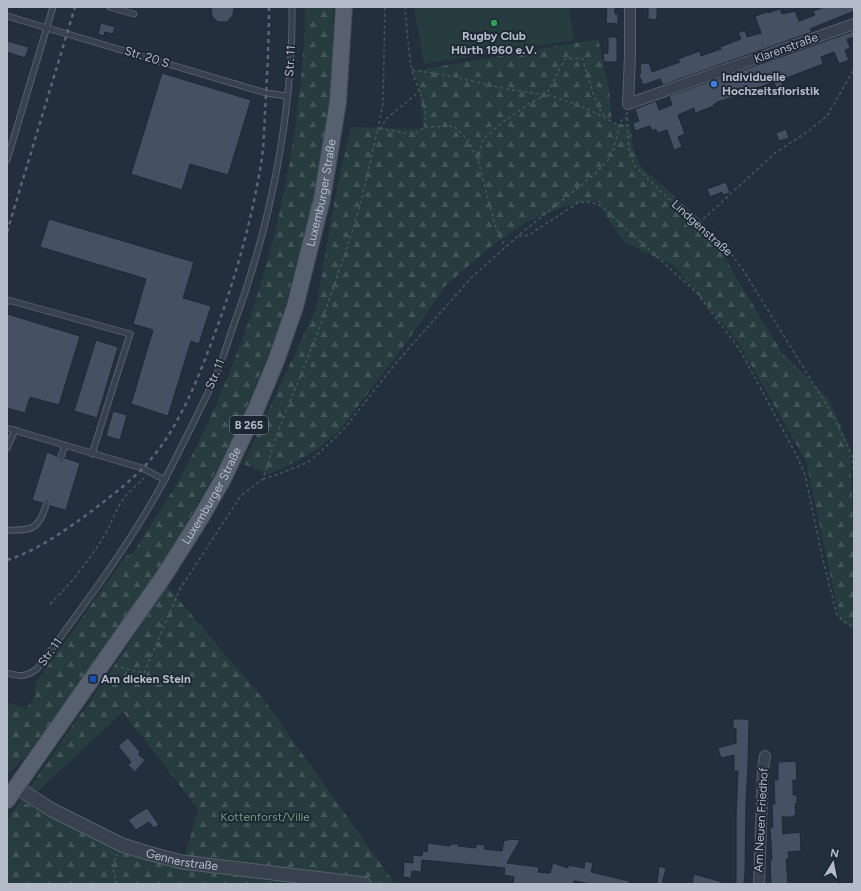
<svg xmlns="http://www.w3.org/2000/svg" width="861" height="891" viewBox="0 0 861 891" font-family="Figtree,sans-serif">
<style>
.grass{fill:#263c3f}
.forest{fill:url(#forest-firs);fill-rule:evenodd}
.building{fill:#455162;stroke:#1f2835}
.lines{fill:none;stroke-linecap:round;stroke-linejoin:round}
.service-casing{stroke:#565f6c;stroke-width:7}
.minor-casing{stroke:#565f6c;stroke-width:12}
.tertiary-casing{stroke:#565f6c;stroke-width:15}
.primary-casing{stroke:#414a57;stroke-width:18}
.path{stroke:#44595c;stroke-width:1.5;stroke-dasharray:3 3;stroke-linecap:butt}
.service{stroke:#38414e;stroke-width:5}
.minor{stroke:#38414e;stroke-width:10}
.tertiary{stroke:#38414e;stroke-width:13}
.primary{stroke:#56606e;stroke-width:16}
.rail{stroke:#5a6575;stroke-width:2.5;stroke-dasharray:4 4;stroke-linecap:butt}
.leisure-dot{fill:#2e9e5b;stroke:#1d2633;stroke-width:1.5}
.shop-dot{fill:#3f7fe0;stroke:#1d2633;stroke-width:1.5}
.transit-dot{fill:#1a4fb4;stroke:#1d2633;stroke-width:1.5}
.labels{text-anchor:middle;stroke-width:3.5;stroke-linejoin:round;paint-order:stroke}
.shield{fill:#1d2633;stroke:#878f9c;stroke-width:1}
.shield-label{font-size:11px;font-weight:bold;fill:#b4bcc9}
.poi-label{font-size:12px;font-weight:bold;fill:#b4bcc9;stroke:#1d2633;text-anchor:start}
.street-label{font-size:12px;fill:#b4bcc9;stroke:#1d2633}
.park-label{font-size:12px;fill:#6b9a76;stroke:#1d2633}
</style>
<defs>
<pattern id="forest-firs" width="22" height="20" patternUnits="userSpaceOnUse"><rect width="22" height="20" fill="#263c3f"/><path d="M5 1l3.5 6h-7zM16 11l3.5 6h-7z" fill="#435659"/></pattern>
</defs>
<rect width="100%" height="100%" fill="#242f3e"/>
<polygon class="grass" points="414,7 569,7 574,40 424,64"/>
<g class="forest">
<path d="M 305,7 L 333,7 L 332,91 L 316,189 L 281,322 L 232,443 L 157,575 L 30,751 L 10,773 L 7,771 L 7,702 L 26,709 L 35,696 L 35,684 L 125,557 L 134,552 C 151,524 171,496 186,467 C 242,359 280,242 296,121 C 301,83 305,45 305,7 Z"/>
<polygon points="598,39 609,89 612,123 630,125 633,149 640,166 703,222 782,353 829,399 850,448 854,550 854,629 840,620 806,461 738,342 673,265 623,242 607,217 603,206 596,201 586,201 565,206 525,223 493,245 446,285 404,346 339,431 319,448 293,463 269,474 243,464 316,309 337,187 351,127 424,129 420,91 413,71"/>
<path d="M 167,586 L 264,700 L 395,884 L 7,884 L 7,820 L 115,665 ZM 123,712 L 198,809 L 182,868 L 59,820 L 25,803 Z"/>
</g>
<g class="building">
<polygon points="211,7 234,7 233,15 227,22 218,22 212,16"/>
<polygon points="607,7 615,7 615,14 618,14 618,24 606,23"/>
<polygon points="649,7 657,7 657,20 648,19 648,8"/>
<polygon points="825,7 854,7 854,11 810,29 812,32 663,85 660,79 643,85 639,74 641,73 640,64 649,63 652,72 680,62 678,59 700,51 701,56 721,49 720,47 741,39 738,33 745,30 747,37 761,33 755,16 767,12 768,13 780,9 782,14 795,11 799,21 815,15 813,11"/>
<polygon points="101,23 115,27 113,34 105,32 104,36 98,34"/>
<polygon points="854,31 854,37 847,39 850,48 845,50 849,60 839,64 834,52 821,57 823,64 781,80 786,95 780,97 774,82 751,90 751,91 744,94 717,102 717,103 713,105 714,106 695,113 694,108 678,115 685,134 678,137 682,147 674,150 667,130 657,133 656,129 652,131 650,126 635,131 633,123 639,121 635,109 656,101 659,110 672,105 669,96"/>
<polygon points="608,37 617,37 617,62 604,62 603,54 608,53"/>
<polygon points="7,41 29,47 25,58 7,52"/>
<polygon points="162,73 251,100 228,175 190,164 182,190 131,174"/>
<polygon points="786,129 789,138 779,141 776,133"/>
<polygon points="726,182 730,193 723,195 722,192 710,197 707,189"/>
<polygon points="49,219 194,262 183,298 211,306 199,344 191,341 168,416 131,404 153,330 133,324 146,279 40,247"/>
<polygon points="7,314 80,336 59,405 30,397 25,413 7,408"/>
<polygon points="96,340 118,347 97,418 74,411"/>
<polygon points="113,411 127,415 120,440 106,436"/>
<polygon points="47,452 57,456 58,459 60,461 63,460 65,458 80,463 66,510 50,506 49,503 47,501 42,503 32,500"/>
<polygon points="733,719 749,719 748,765 746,802 745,873 744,884 736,884 736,817 738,771 734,771 734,755 721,758 718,748 736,743 736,729 733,728"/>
<polygon points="128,738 140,752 138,754 145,760 135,772 128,765 131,762 118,746"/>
<polygon points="796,761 797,780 793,780 793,795 797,795 797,804 795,804 796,815 794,815 794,817 782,817 783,834 800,832 801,851 788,852 789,859 786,859 788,884 771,884 770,860 772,860 770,827 773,827 772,804 775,804 774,780 778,780 778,762"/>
<polygon points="147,808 159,825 154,828 149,822 136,830 128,820"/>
<polygon points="507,839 520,840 507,863 539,867 538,872 550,873 553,863 568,868 568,865 584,868 585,861 593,863 591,872 629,881 629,884 591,884 574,881 573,884 513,884 514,877 504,875 505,868 422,860 421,872 412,871 411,878 403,877 404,862 413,863 413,855 422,856 423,851 427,852 428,843 450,846 450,844 459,844 458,846 476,848 476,844 485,845 484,849 502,851 504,840 507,841"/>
<polygon points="659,866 666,868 662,884 657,884"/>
<polygon points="694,874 722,882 722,884 692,884"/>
</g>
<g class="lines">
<g class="service-casing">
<g id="service">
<polyline points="110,7 134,14"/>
<polyline points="7,16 266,93 287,96"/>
<polyline points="7,160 53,7"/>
<polyline points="7,302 8,300 130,334 92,454"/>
<polyline points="7,428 142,468 165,480"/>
<polyline points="7,448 15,430"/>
<polyline points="61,457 65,445"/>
<path d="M 7,530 C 32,531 39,529 46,505"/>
<path d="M 7,673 C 21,677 25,677 37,669 C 82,608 129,546 165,479 C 182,446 199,412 215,378 C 222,362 227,344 233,327 C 270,227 293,114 292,7"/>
</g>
</g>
<g class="minor-casing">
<g id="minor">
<polyline points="630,7 630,56 628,104 854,24"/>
<polyline points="759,884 763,769 765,756"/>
</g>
</g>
<g class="tertiary-casing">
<g id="tertiary">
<path id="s1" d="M 16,787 L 52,810 L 122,845 L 151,854 L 182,862 L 364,884"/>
</g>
</g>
<g class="primary-casing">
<g id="primary">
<path id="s2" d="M 7,800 L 164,576 L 200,519 L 223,479 L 256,409 L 276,361 L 295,307 L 322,199 L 338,102 L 344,7"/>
</g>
</g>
<g class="path">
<polyline points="412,70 451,76 506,89 552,96 588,109 620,126"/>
<polyline points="627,112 628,140 630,153 634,165 660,191 716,238 732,255 743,270 831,412 852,455 854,481"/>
<polyline points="425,127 454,126 468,140 478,160 495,225 505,247"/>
<polyline points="380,129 387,118 420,91"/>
<polyline points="378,130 383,103 385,7"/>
<polyline points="478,160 483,139 503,122 530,103 546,95 565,59 582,58 596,102 605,118"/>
<polyline points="699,223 775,153 807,132 827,116 854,69"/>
<polyline points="519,235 522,236 529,235 579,202 591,202 601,206 697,293 740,350 797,456 805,475 823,560 837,615 847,624 854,627"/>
<polyline points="263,479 279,474 306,463 316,456 343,430 395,364 471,278 519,235 595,174 611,157 622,119 627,118"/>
<path d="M 50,604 C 72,583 90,559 106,533 C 111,525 113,516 118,508 C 123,496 135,487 144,478"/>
<path d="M 115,666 L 144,673 L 180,589 L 238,500 L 243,494 L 263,479 L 276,437 L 321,324 L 354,226 L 363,194 L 377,132 L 380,129 C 397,129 409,140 425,127 C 428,102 417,91 412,70 C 408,51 407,27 405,7"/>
<polyline points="117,884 112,865 117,854"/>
</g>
<use href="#service" class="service"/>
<use href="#minor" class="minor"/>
<use href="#tertiary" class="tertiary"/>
<use href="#primary" class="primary"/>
<g class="rail">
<polyline points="7,232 75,7"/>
<path d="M 7,560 C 34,552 58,535 81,519 C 102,503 123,488 142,469 C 176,434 195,386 212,341 C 234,283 251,224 261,164 C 264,147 264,129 265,112 C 267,77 269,42 269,7"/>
</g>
</g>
<circle class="leisure-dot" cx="494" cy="23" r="4"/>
<circle class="shop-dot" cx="714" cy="84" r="4"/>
<rect class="transit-dot" x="89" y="675" width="8" height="8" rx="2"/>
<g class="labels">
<rect class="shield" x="230" y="416" width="38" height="18" rx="3"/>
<g class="shield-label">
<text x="249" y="429">B 265</text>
</g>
<g class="poi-label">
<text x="494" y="40" text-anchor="middle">Rugby Club<tspan x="494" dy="14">Hürth 1960 e.V.</tspan></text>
<text x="722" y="81">Individuelle<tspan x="722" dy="14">Hochzeitsfloristik</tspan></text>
<text x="101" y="683">Am dicken Stein</text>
</g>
<g class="street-label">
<text transform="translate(786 48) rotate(-20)" y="4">Klarenstraße</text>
<text transform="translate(147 57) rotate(17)" y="4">Str. 20 S</text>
<text transform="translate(290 61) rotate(-86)" y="4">Str. 11</text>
<text dy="4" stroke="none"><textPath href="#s2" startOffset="691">Luxemburger Straße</textPath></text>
<text transform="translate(702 228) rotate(42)" y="4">Lindgenstraße</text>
<text transform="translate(215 374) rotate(-67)" y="4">Str. 11</text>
<text dy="4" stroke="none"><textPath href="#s2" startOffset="367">Luxemburger Straße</textPath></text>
<text transform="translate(50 652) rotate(-54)" y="4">Str. 11</text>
<text transform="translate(761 820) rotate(-87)" y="4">Am Neuen Friedhof</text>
<text dy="4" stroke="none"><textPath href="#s1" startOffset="183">Gennerstraße</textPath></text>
</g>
<g class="park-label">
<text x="265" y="821">Kottenforst/Ville</text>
</g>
</g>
<rect width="861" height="891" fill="none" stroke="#b4bcc9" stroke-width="16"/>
<g transform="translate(833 863) rotate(10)" stroke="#1d2633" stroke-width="3" paint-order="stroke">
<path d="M0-3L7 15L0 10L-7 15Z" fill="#b4bcc9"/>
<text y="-6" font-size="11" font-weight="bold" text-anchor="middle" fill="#b4bcc9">N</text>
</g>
</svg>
